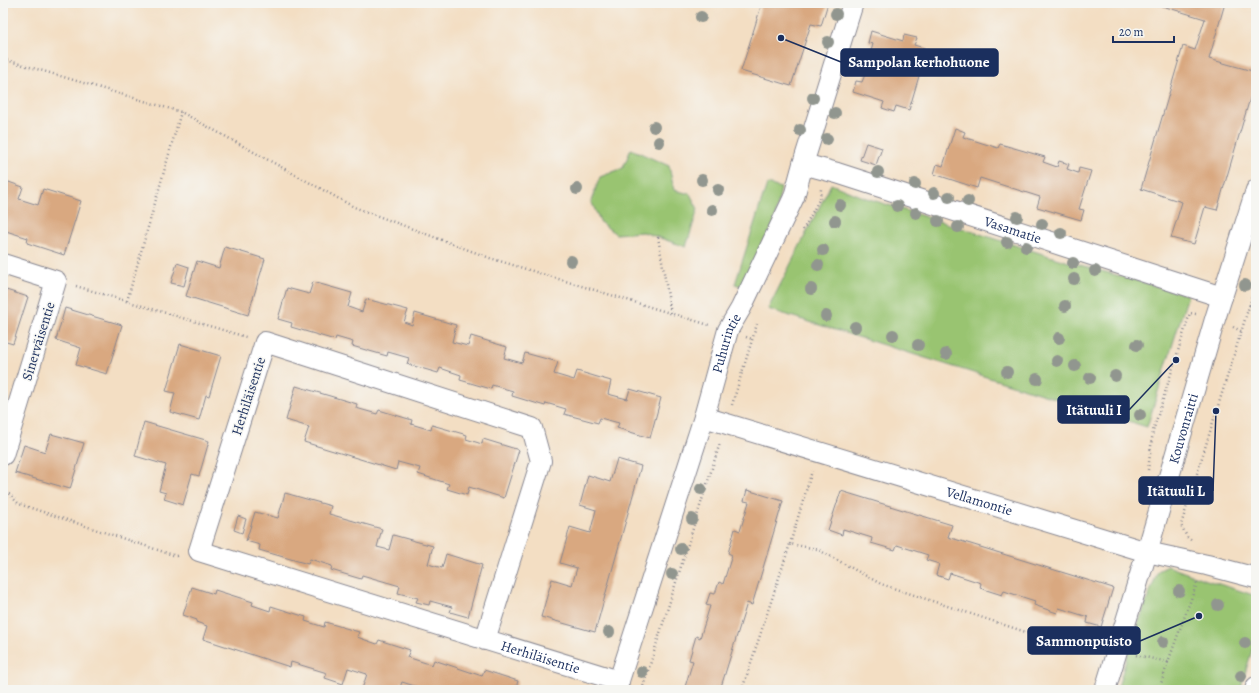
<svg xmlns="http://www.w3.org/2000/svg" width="1259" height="693" viewBox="0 0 1259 693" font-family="Alegreya,serif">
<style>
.green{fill:#99c471;stroke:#5a7a68}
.building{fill:#d9a880}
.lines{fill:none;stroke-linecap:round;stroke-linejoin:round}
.minor-casing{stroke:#878690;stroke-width:22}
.path{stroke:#878690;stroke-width:2.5;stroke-dasharray:1 3;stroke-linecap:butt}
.minor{stroke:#fff;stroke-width:20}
.tree{fill:#91968f}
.labels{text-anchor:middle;stroke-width:3;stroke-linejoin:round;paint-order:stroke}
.street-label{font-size:14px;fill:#1b2f5e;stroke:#f6f6f2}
.leader{fill:none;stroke:#1b2f5e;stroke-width:1.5}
.callout-dot{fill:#1b2f5e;stroke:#f6f6f2;stroke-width:1.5}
.callout{fill:#1b2f5e;stroke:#1b2f5e;stroke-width:1.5}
.callout-label{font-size:15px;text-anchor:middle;font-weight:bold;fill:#fff}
</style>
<rect width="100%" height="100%" fill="#f6f6f2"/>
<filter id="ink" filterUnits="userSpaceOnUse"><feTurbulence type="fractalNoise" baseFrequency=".025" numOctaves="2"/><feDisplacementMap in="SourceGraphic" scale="8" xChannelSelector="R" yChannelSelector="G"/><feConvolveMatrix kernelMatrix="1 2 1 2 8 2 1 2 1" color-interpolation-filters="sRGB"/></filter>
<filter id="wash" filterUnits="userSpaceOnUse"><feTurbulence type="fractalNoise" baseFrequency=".012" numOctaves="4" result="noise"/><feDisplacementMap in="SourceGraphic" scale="16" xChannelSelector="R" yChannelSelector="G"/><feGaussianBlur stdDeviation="0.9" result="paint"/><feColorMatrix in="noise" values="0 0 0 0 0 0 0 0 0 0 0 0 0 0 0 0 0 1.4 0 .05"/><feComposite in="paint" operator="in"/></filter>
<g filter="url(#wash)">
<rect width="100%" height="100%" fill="#f3dec3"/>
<g class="green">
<polygon points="631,149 669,166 674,190 690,194 698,209 686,247 643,232 616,234 601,223 591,201 600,177 623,168"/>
<polygon points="767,184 781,188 774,223 741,286 735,284"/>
<polygon points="831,184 860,196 1062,260 1188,295 1147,427 768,309"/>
<path d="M 1168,566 C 1197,578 1227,586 1256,596 L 1256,637 L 1240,690 L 1117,690 L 1133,637 L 1158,571 Z"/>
</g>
<g id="blocks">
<g class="building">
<polygon points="762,3 828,3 821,26 811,24 791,86 741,71"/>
<polygon points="1159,3 1225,3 1209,59 1256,72 1256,78 1217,210 1205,207 1194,244 1171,238 1182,202 1141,189 1183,46 1195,50 1205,19 1159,5"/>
<polygon points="871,31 903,41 904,35 917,38 914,45 927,49 909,110 896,106 894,112 882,108 884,102 853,92 856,81 862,82 866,72 860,70 863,61 868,62 873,44 868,43"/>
<polygon points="955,128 965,132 963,137 998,148 1000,144 1045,157 1043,162 1057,167 1059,161 1069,164 1067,169 1078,173 1079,168 1091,171 1079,209 1084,210 1081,220 1037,207 1040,197 980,178 977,188 934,174 937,164 943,166"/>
<polygon points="866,143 882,148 876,165 860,160"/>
<polygon points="3,180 23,187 19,199 38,205 43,189 81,201 64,255 27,243 28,238 6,231 4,237 3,236"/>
<polygon points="225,247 265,259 248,315 186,296 197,261 219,268"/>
<polygon points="177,263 189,267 184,286 171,283"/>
<polygon points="313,282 352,293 348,307 362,312 366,299 408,310 404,322 412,325 415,313 456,325 452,342 468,346 471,336 507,347 504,358 522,363 525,353 558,362 554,374 574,380 577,371 611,381 608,394 627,399 630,389 661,398 650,438 617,428 619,423 600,418 598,423 564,414 566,409 546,403 545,406 512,396 513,391 492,385 491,389 460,380 461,375 440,368 438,373 407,364 409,358 388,352 387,356 352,346 353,342 336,337 335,340 291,327 292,323 278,319 287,288 309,294"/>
<polygon points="3,289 28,297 13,344 3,341"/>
<polygon points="65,308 122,325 107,374 76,365 81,348 56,340"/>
<polygon points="180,344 221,356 209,396 206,395 199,420 170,412 175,393 166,391"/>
<polygon points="296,386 357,404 356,408 377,414 379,410 412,420 411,424 431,430 432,425 467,435 466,439 482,444 483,439 519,450 504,498 469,487 467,495 447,489 449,484 418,474 420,468 398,462 396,470 304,442 309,427 286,420"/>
<polygon points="144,422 209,441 199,476 192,474 183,505 164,499 166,493 159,491 166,465 135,456"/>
<polygon points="51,434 84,443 70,489 15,473 24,445 45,452"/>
<polygon points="617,459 641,466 595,632 541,617 552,579 572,585 577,568 560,563 570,527 590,533 596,510 580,505 588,475 610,482"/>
<polygon points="747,490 783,501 752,605 747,603 720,690 684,690 693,661 689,660 696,636 700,638 710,606 706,605 710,593 715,594 719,582 723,584 732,555 728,553 735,529 740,531 749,502 744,501"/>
<polygon points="841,491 952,525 948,537 1113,588 1101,627 1087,623 1088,617 1059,608 1057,613 1034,605 1035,601 1004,591 1002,595 980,588 981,583 950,573 948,579 936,575 939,564 926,560 928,555 897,545 895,550 871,543 872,538 843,529 842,535 828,530"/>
<polygon points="285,493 331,506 329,514 382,529 377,547 389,550 393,535 433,546 428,564 442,568 446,554 482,565 468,617 450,612 452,607 430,601 429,605 416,602 418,598 398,593 400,586 362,575 361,579 331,570 332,566 310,559 308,564 259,550 260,545 246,541 255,512 278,518"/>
<polygon points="238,516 246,519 242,533 234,530"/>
<polygon points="192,587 214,594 215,590 253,602 252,605 270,611 271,606 306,617 305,621 324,627 325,622 359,632 357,637 377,644 379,640 410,650 407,657 432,665 434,660 482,676 484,670 518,681 516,687 525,690 420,690 421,688 402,682 399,690 366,690 362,689 367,674 348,668 343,684 325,678 327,673 291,662 290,667 203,639 207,626 196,622 197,620 183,615"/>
</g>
</g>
</g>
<g filter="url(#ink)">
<use href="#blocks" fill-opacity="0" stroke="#878690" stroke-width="1"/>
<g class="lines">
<g class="minor-casing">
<g id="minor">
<path id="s1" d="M 803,164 L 837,173 L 1222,297"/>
<polyline points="3,264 56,281 3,455"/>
<path id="s2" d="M 704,417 L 1147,552 L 1207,565 L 1256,578"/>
<path id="s3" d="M 485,640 L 541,461 L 532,428 L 265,342 L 199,551 L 619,681"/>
<path id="s4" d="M 616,690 L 704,417 L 728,330 L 741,308 L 794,197 L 803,164 L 853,3"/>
<path id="s5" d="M 1105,690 L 1147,552 L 1215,319 L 1256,190"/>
<polyline points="1255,690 1256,687"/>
</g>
</g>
<g class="path">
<polyline points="3,59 181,112 354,207 490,258 709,325"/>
<polyline points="803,230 820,198 821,189"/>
<polyline points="658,237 671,314"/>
<polyline points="76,286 246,337"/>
<polyline points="127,301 181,112"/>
<polyline points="1249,305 1256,306"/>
<polyline points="1233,327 1241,331"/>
<polyline points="746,337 752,339"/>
<polyline points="732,405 757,324"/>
<polyline points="1148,470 1153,431 1190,313 1196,314"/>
<polyline points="3,488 19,504 176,556 179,555"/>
<polyline points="1191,540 1187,537 1181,525 1256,284"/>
<polyline points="790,544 812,471"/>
<polyline points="1136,655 1168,662 1197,583"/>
<polyline points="642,690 720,443"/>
<polyline points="742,690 790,544 817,549 881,584 1080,650 1097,650"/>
<polyline points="1159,690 1168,662"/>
</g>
<use href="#minor" class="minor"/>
</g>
<g class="tree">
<circle cx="836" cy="14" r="6"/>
<circle cx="701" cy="17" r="6"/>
<circle cx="828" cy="42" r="6"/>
<circle cx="813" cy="98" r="6"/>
<circle cx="835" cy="113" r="6"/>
<circle cx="654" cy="127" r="6"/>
<circle cx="800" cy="130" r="6"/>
<circle cx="827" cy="139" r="6"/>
<circle cx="659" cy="142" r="6"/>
<circle cx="878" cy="172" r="6"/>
<circle cx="702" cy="180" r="6"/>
<circle cx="915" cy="184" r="6"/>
<circle cx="577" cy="189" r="6"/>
<circle cx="718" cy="190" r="6"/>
<circle cx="934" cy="193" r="6"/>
<circle cx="949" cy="197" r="6"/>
<circle cx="968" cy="201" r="6"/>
<circle cx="840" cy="205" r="6"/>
<circle cx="897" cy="206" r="6"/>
<circle cx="712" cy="210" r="6"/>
<circle cx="916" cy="213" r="6"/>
<circle cx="1017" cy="217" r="6"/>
<circle cx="835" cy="221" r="6"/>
<circle cx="938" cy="221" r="6"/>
<circle cx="1042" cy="224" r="6"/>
<circle cx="958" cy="227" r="6"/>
<circle cx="1061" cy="233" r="6"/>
<circle cx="1007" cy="242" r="6"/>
<circle cx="1026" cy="247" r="6"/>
<circle cx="823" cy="250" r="6"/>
<circle cx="571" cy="261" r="6"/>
<circle cx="1073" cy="263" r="6"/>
<circle cx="818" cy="265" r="6"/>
<circle cx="1095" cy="271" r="6"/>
<circle cx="1074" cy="279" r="6"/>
<circle cx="1245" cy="285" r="6"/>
<circle cx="811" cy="289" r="6"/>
<circle cx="1065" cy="306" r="6"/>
<circle cx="826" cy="316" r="6"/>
<circle cx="855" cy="327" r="6"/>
<circle cx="893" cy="335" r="6"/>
<circle cx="1059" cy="338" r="6"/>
<circle cx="918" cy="345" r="6"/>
<circle cx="1137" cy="345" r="6"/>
<circle cx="946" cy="354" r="6"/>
<circle cx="1057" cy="361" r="6"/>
<circle cx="1075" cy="366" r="6"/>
<circle cx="1007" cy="372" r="6"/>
<circle cx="1115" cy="376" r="6"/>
<circle cx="1090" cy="378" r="6"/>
<circle cx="1037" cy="379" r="6"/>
<circle cx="1140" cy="415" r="6"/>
<circle cx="701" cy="489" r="6"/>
<circle cx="692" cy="519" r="6"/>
<circle cx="681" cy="549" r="6"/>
<circle cx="672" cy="574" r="6"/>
<circle cx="1179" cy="591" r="6"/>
<circle cx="1218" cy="605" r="6"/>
<circle cx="609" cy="632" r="6"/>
<circle cx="1163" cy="642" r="6"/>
<circle cx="1245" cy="643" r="6"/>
<circle cx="642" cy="672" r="6"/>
<circle cx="1241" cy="676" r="6"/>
</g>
</g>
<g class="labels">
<g class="street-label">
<text dy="5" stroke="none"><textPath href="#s1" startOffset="220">Vasamatie</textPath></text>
<text transform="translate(38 341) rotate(-73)" y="5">Sinerväisentie</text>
<text dy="5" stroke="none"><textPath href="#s4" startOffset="364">Puhurintie</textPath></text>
<text transform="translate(248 396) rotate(-72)" y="5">Herhiläisentie</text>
<text dy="5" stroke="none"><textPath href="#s5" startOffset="273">Kouvonraitti</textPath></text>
<text dy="5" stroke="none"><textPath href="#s2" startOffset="288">Vellamontie</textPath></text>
<text dy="5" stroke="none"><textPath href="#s3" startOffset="1079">Herhiläisentie</textPath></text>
</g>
</g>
<path class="leader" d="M781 38L841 62M1176 360L1129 410M1216 411L1213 491M1199 616L1140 641"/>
<g class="callout-dot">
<circle cx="781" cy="38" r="4"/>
<circle cx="1176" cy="360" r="4"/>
<circle cx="1216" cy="411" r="4"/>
<circle cx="1199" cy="616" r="4"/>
</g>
<g class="callout">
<rect x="841" y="49" width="157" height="27" rx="4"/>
<rect x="1058" y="396" width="71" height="27" rx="4"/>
<rect x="1139" y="477" width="74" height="27" rx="4"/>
<rect x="1028" y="627" width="112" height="27" rx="4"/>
</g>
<g class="callout-label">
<text x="919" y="67">Sampolan kerhohuone</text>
<text x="1094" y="415">Itätuuli I</text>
<text x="1176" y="496">Itätuuli L</text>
<text x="1084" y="646">Sammonpuisto</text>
</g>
<rect width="1259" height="693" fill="none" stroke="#f6f6f2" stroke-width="16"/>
<path d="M1113 36v6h61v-6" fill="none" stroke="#1b2f5e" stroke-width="2"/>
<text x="1119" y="36" font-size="12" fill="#1b2f5e" stroke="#f6f6f2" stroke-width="3" paint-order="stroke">20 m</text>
</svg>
